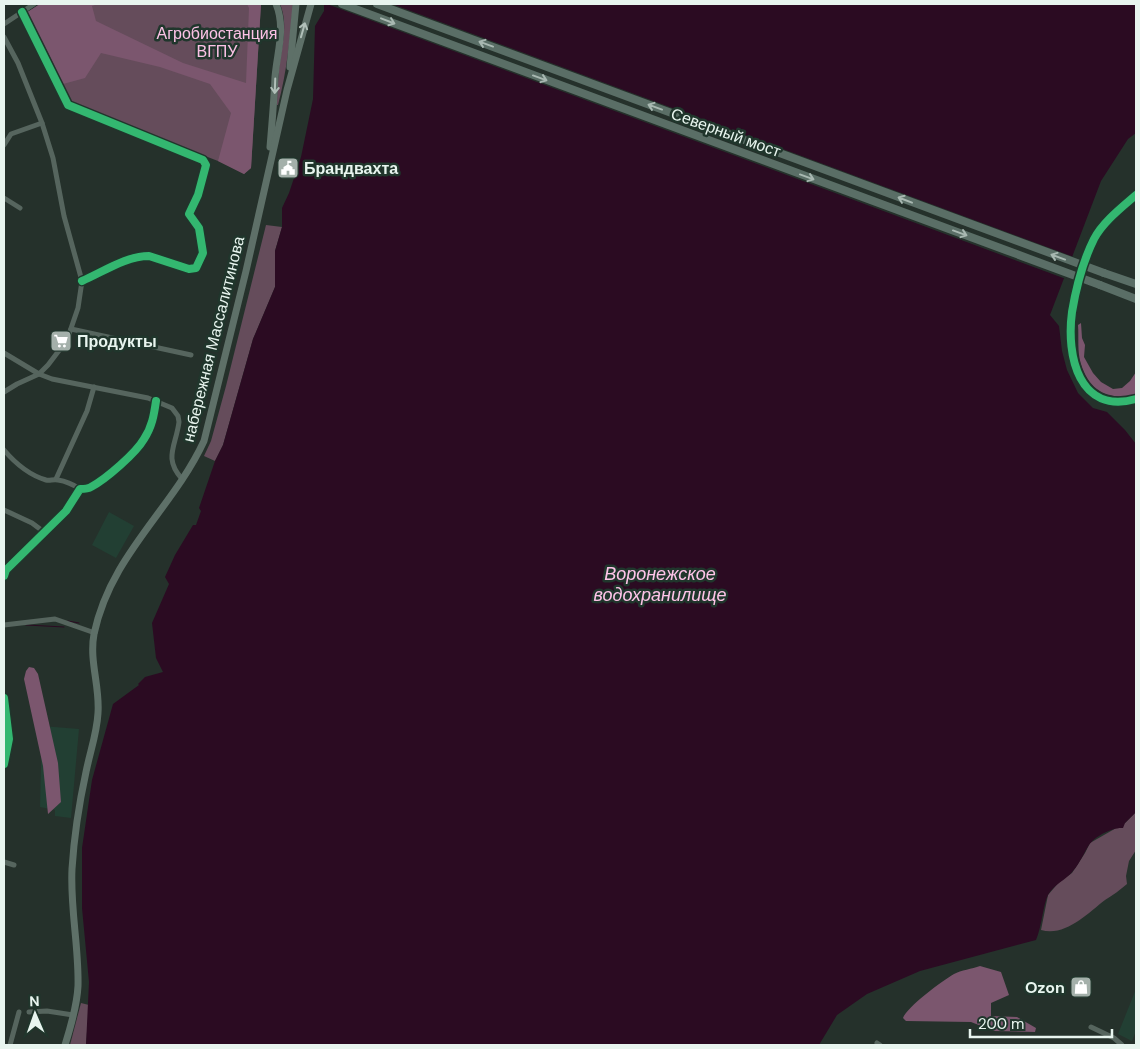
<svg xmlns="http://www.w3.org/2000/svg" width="1140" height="1049" viewBox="0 0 1140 1049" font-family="'DM Sans',sans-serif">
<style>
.built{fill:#223f33}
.green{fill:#654c5b}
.forest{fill:#7b566e}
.water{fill:#2b0b22}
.pier{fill:#25312b}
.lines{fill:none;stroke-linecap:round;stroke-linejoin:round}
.stream{stroke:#2b0b22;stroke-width:1}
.street{stroke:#56655e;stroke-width:5}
.secondary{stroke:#5e7068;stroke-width:7}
.primary{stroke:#5a6e66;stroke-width:8}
.primary-bridge{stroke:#5a6e66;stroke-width:8}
.cycleway-casing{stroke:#20362c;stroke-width:11}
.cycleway{stroke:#33b770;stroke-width:8}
.oneway{stroke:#a8b8b1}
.oneway2{stroke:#b1c0b9}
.labels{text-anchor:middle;stroke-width:5;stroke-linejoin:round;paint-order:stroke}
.park-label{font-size:16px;fill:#fcc2e6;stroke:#20362c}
.street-label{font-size:16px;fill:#e8f5ef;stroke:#20362c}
.poi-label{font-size:16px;font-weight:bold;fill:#e8f5ef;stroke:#20362c;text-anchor:start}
.water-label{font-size:18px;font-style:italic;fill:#fec4e8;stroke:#20362c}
</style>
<rect width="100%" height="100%" fill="#25312b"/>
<g class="built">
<polygon points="109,512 134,526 116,558 92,545"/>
<polygon points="42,726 79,729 71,818 55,816 55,810 40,807"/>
<polygon points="1136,989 1136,1031 1132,1041 1118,1034"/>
</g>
<g class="green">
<polygon points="40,4 261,4 251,168 244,174 218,161 73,105 48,53 26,13"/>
<path d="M 280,4 L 293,4 C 290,38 287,72 278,105 L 277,105 C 277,94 278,82 279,70 C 281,48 289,25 280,4 Z"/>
<polygon points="266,225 282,227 275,251 275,287 253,339 223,445 215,461 204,456 211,441 226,386"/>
<path d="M 1136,812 L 1136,850 L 1129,861 L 1126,876 L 1127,884 C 1120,890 1113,895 1105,900 C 1087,914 1065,937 1041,930 L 1048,895 L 1060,881 L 1072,873 L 1085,853 L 1090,843 L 1125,823 Z"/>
<polygon points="81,1003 89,1005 86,1045 70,1045"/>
</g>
<g class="forest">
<polygon points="40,4 98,4 92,6 96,21 183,63 246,83 249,8 247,4 261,4 251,168 244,174 218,161 231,113 210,84 160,67 101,53 85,78 63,84 45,46 26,13"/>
<path d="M 1081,323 L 1082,338 L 1085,345 L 1084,357 L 1093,373 L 1101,382 L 1113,389 L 1122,388 L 1130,381 L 1136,372 L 1136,395 C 1108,400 1090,392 1081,364 C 1077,352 1079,337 1078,325 Z"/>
<polygon points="29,667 34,668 38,674 58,763 61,802 48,814 43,766 24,679 26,671"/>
<path d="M 980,966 L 1001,972 L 1009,995 L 991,1003 L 991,1016 L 1017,1017 L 1036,1028 L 1035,1032 L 994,1031 L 971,1022 L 906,1021 L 903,1018 C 907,1007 942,981 954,974 C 961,970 972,969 980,966 Z"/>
</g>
<path class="water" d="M 324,4 L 1136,4 L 1136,133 L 1128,139 L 1101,181 L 1050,315 L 1059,326 L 1062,351 L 1067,370 L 1078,393 L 1093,408 L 1107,412 L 1125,430 L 1136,444 L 1136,812 L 1125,823 L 1123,828 C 1113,827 1095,836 1089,845 C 1084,853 1080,863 1073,871 C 1066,880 1054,884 1048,895 C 1043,905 1042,926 1036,940 L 920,971 L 867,994 L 837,1015 L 819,1045 L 86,1045 L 89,982 L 82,908 L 82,848 L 92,780 L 113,704 L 139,685 L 138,684 L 145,677 L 163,672 L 156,658 L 152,623 L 169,584 L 165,577 L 175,555 L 193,525 L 196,525 L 201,511 L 199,508 L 215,461 L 223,445 L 253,339 L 275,287 L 275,251 L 282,227 L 282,208 L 289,193 L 301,157 L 313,99 L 315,26 L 324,11 Z"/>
<polygon class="pier" points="327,4 392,4 1074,257 1066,279"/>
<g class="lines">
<g class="stream">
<polyline points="68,621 79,623"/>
<polyline points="26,625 64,627"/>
</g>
<g class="street">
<path d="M 22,12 L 68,105 L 203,160 L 206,165 L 198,195 L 189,214 L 199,228 L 203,253 L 196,268 L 189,269 L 149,256 C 126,256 103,272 82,281"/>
<polyline points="4,24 34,4"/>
<polyline points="4,37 18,63 42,123 53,158 64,216 82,281 78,308 67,340 48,365 39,374 17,384 4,392"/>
<polyline points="4,145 11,134 42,123"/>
<polyline points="4,198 20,208"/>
<polyline points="71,329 191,355"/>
<path d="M 4,353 L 39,374 L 52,379 L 148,398 L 172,408 L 178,416 L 179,422 C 176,446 163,458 182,479"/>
<path d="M 4,450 C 15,463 29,475 46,480 C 50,481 53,479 58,480 C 65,481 74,485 80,489"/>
<polyline points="56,479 87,411 94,387"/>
<polyline points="4,510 32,523 44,532"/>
<path d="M 4,576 L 6,570 L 66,511 L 80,489 C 84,489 88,489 91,487 C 106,479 136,453 144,439 C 152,427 154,415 156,401"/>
<polyline points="4,625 55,619 95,633"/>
<polyline points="4,698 9,739 4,764"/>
<polyline points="4,862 14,865"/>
<polyline points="29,1012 47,1011 73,1015"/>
<polyline points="1091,1027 1114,1038 1122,1045"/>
<polyline points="877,1043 880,1045"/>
<polyline points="10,1045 19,1012"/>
</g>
<g class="secondary">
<polyline points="290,67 296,4"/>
<path d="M 270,147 C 272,124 274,100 275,77 C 277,52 286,28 276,4"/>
<path d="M 1136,195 C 1121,208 1103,222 1094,239 C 1083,261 1076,288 1072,312 C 1066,356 1079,415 1136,399"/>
<path d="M 65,1045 C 71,1026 77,1006 78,986 C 79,947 70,908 72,869 C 74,837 79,804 86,772 C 90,752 97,733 98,713 C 100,686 89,661 94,634 C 111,554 172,510 204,441 L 246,271 L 287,90 L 311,4"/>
</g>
<g class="primary">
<polyline points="1104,273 1136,284"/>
<polyline points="1100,285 1136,299"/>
</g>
<g class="primary-bridge">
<polyline points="342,4 1100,285"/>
<polyline points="377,4 1104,273"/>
</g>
<g class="cycleway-casing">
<g id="cycleway">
<path d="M 22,12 L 68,105 L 203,160 L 206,165 L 198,195 L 189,214 L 199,228 L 203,253 L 196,268 L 189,269 L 149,256 C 126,256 103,272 82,281"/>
<path d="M 1136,195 C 1121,208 1103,222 1094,239 C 1083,261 1076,288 1072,312 C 1066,356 1079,415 1136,399"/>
<path d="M 4,576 L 6,570 L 66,511 L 80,489 C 84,489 88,489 91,487 C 106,479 136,453 144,439 C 152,427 154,415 156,401"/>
<polyline points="4,698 9,739 4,764"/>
</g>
</g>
<use href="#cycleway" class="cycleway"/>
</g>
<defs><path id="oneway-shaft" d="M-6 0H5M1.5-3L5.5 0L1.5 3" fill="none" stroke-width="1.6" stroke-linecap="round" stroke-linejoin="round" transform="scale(1.25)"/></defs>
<g class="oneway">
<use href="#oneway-shaft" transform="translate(388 21) rotate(21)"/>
<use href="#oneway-shaft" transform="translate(486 44) rotate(-160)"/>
<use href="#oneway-shaft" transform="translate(540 78) rotate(20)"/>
<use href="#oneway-shaft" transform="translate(655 107) rotate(-160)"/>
<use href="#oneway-shaft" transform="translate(807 177) rotate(20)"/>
<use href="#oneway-shaft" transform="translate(905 200) rotate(-159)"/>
<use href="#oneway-shaft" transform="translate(960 233) rotate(20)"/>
<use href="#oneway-shaft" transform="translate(1058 257) rotate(-160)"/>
</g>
<g class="oneway2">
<use href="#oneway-shaft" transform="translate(303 30) rotate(-74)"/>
<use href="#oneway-shaft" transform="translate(275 86) rotate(92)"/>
</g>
<defs>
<g id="civic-square" transform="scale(1.125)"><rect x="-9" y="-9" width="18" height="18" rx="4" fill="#a4b0aa" stroke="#20362c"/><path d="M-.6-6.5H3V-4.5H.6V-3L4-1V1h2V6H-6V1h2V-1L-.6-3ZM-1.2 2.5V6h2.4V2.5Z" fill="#fff"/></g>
<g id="supermarket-square" transform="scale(1.125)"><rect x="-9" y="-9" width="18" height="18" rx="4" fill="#a4b0aa" stroke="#20362c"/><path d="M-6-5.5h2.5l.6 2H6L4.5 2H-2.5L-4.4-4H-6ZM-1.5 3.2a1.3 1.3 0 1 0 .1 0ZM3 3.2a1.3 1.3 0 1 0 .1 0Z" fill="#fff"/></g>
<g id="shop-square" transform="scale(1.125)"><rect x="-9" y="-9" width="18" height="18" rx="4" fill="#a4b0aa" stroke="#20362c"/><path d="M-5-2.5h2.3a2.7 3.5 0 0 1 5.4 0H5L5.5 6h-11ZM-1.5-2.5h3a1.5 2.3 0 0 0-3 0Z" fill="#fff"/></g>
</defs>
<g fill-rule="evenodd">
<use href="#civic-square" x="288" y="168"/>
<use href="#supermarket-square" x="61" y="341"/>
<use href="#shop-square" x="1081" y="987"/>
</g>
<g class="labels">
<g class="park-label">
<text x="217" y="39">Агробиостанция<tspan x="217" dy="18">ВГПУ</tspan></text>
</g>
<g class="street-label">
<text transform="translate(726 132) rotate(20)" y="6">Северный мост</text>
<text transform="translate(213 339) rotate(-76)" y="6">набережная Массалитинова</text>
</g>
<g class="poi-label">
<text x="304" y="174">Брандвахта</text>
<text x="77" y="347">Продукты</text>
<text x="1065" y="993" text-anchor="end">Ozon</text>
</g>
<g class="water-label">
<text x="660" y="580">Воронежское<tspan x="660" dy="21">водохранилище</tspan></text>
</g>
</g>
<rect width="1140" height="1049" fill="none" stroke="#e8f5ef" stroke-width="10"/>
<g transform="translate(35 1014) rotate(358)" stroke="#20362c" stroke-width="4" paint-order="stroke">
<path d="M0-4L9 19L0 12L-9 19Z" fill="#e8f5ef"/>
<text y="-8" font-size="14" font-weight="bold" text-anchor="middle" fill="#e8f5ef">N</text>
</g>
<path d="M970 1029v8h142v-8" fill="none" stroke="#e8f5ef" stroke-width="2.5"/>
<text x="978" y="1029" font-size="15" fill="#e8f5ef" stroke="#20362c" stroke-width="4" paint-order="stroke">200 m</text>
</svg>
